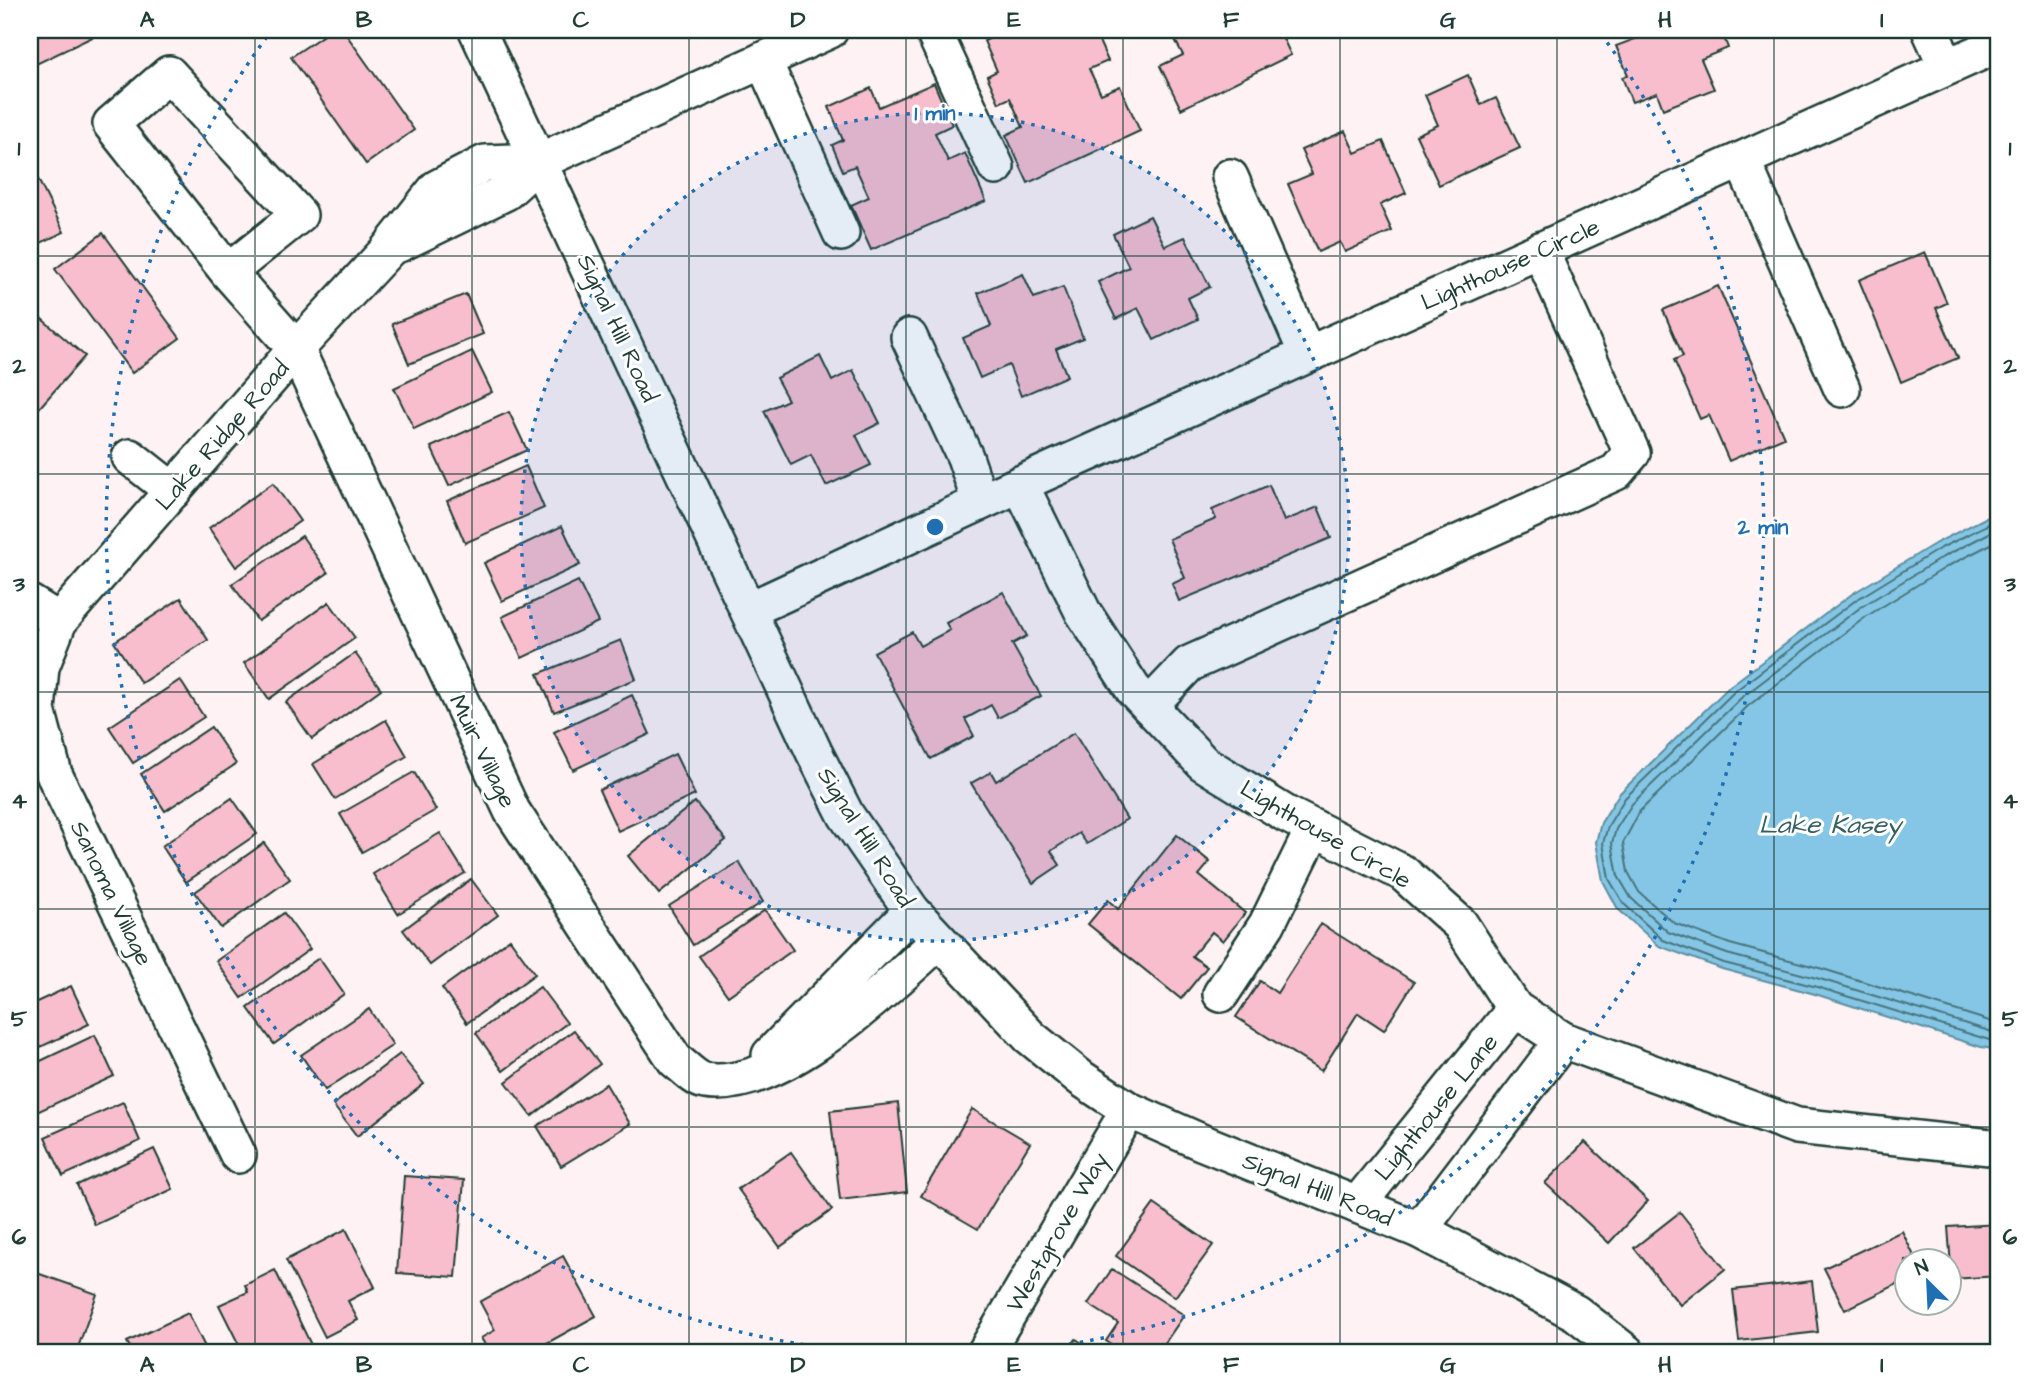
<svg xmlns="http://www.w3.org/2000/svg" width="2029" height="1383" viewBox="0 0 2029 1383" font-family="'Architects Daughter',sans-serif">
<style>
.water{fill:#85c6e6;stroke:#5c8f9f;stroke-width:2}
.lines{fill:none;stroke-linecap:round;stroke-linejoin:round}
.shore{stroke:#48747b;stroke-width:2}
.building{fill:#f8bece;stroke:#1f3d34;stroke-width:2}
.minor-casing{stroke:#1f3d34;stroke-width:40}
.minor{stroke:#fff;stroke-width:35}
.grid{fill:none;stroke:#1f3d34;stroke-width:2;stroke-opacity:0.55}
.ring{fill:none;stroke:#1f6fb2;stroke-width:3.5;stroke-dasharray:3.5 7}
.labels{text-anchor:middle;stroke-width:6;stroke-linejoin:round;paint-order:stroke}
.street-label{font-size:24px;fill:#1f3d34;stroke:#fff}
.water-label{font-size:26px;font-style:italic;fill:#385f60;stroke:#fff}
.centre{fill:#1f6fb2;stroke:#fff;stroke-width:3.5}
.ring-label{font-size:21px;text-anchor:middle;font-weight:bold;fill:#1f6fb2;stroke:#fff;stroke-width:6;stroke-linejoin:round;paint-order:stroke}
.neatline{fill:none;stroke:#1f3d34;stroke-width:2.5}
.grid-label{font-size:23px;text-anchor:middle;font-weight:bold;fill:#1f3d34}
</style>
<rect width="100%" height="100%" fill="#fef2f5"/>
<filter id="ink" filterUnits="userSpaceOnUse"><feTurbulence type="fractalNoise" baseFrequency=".0143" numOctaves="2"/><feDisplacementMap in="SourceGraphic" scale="14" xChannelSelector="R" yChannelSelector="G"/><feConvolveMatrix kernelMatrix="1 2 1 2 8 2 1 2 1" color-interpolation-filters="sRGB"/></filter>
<g filter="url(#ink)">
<polygon class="water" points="1999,511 1999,1050 1981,1047 1815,994 1722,969 1659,946 1618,909 1603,881 1596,842 1601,823 1619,794 1730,686 1852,594 1936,543"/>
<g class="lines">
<g class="shore">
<polyline points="1999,519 1939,549 1856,600 1735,691 1625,798 1608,826 1603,843 1609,879 1624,904 1663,940 1724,963 1817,987 1999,1043"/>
<polyline points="1999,528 1943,557 1861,607 1741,698 1632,804 1616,829 1612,843 1618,876 1631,898 1668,932 1727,954 1820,979 1999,1034"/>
<polyline points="1999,540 1948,566 1867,616 1748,706 1640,811 1623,843 1628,872 1639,892 1674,923 1730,944 1823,969 1999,1024"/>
</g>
</g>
<g class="building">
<polygon points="30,30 107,30 30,67"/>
<polygon points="331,30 343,30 414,130 366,164 291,57"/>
<polygon points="1008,30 1094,30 1108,61 1089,69 1101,94 1120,86 1140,131 1028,183 1006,135 1023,127 1010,98 999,103 987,76 997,71 984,41"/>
<polygon points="1170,30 1279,30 1291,55 1181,109 1160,66 1183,55"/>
<polygon points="1635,30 1721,30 1728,48 1701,59 1714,89 1663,109 1657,93 1632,102 1622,77 1628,75 1616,46 1638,38"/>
<polygon points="1468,75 1481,105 1496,98 1520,148 1439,185 1416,135 1438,125 1425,95"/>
<polygon points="934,83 952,125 935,133 948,161 965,153 986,201 871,250 851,205 869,197 855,166 843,171 832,145 843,140 829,107 871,88 879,107"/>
<polygon points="1345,131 1355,153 1383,141 1406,193 1380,205 1392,231 1345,252 1340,242 1318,252 1288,184 1312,174 1301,150"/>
<polygon points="30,163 64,232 30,248"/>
<polygon points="1999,189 1999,210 1992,193"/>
<polygon points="1150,216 1165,246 1185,237 1210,287 1188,298 1198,319 1154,340 1138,308 1116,319 1098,282 1129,267 1113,234"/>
<polygon points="103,233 180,338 132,373 55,269"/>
<polygon points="1925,252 1947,303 1936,308 1958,358 1901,382 1859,280"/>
<polygon points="1023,274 1034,298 1063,287 1083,338 1056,349 1067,376 1021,396 1009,365 980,378 963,338 991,326 978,293"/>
<polygon points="1718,286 1784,437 1729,461 1709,415 1700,419 1674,360 1683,356 1663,310"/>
<polygon points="466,294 483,334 409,364 392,324"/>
<polygon points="35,313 85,356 33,415 30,412 30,319"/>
<polygon points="472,351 492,392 414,429 394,388"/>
<polygon points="820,356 832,381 853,370 880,423 856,435 871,465 826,486 811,455 791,465 764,411 788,400 776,378"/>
<polygon points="509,412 527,450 449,486 431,447"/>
<polygon points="526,466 544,508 465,543 447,501"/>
<polygon points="273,483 300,521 236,567 209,528"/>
<polygon points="1269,485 1284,521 1318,507 1331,538 1179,601 1172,584 1185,578 1169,539 1216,519 1212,510"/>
<polygon points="562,526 580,565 502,601 484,563"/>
<polygon points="302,536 328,573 258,621 232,584"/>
<polygon points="578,581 598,622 522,658 502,617"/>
<polygon points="1003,592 1027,636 1012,644 1041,696 998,718 991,705 965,719 974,736 931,759 874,652 912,632 920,646 950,630 946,623"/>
<polygon points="181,598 208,640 141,683 114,642"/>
<polygon points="329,602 355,638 269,699 244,663"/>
<polygon points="621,640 636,679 554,712 538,674"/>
<polygon points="355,653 381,689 312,739 286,702"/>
<polygon points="180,680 204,717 133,763 109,727"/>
<polygon points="632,695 650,734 573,770 554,732"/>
<polygon points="386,720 407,756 335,799 313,764"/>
<polygon points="211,727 236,764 165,811 141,774"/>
<polygon points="1074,733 1127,819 1087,844 1079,833 1051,851 1060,865 1033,883 971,783 991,772 996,781"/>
<polygon points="675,754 695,795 618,831 599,790"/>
<polygon points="414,772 436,810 362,852 340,814"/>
<polygon points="232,798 257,834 186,882 162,846"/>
<polygon points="695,802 726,840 659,894 628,856"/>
<polygon points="440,833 465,873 398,914 373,874"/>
<polygon points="1177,835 1210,862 1199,875 1245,913 1223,941 1212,932 1192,956 1207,967 1181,999 1088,924 1108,900 1118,909"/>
<polygon points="264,843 290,879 221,928 195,892"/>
<polygon points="739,862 763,902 693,945 669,906"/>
<polygon points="471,879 498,915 430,965 403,930"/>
<polygon points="765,910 793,950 728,996 699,956"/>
<polygon points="284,913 310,949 242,998 216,961"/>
<polygon points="1321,924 1414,982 1384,1030 1358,1013 1321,1071 1236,1017 1260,981 1277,993"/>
<polygon points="510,939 535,974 467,1023 442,988"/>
<polygon points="319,958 344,994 274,1044 248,1008"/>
<polygon points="71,986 89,1024 30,1052 30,1005"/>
<polygon points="540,987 567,1023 503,1071 476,1033"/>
<polygon points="369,1009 393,1045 325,1090 301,1055"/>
<polygon points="574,1030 600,1064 532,1116 506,1082"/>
<polygon points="95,1035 114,1076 37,1112 30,1096 30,1066"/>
<polygon points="400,1054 424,1084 357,1136 333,1105"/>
<polygon points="606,1084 630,1124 561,1166 537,1126"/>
<polygon points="123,1102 140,1141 63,1176 45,1137"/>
<polygon points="898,1103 907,1192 840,1200 830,1111"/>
<polygon points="972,1109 1030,1143 978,1229 921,1196"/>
<polygon points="1585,1142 1648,1201 1609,1243 1545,1183"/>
<polygon points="154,1149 173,1189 95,1225 77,1185"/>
<polygon points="791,1152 832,1210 780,1247 738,1189"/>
<polygon points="404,1176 464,1180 456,1277 397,1273"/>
<polygon points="1154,1204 1213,1245 1175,1297 1116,1256"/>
<polygon points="1680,1212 1725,1269 1680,1305 1634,1248"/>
<polygon points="1999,1224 1999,1276 1952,1279 1948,1227"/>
<polygon points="346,1229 375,1287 348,1301 358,1320 325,1337 286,1260"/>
<polygon points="1902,1231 1916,1260 1906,1260 1906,1280 1845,1310 1824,1268"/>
<polygon points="563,1256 596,1316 529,1353 490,1353 481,1338 495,1330 480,1302"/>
<polygon points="1112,1269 1184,1315 1158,1353 1125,1353 1106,1341 1118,1323 1088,1304"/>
<polygon points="275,1270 313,1349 304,1353 243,1353 219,1305 248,1292 245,1285"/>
<polygon points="34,1272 97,1294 76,1353 30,1353 30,1283"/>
<polygon points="1812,1281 1818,1332 1739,1341 1733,1290"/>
<polygon points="188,1313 208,1353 133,1353 127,1342"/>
<polygon points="1076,1339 1097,1353 1066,1353"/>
</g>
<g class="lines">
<g class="minor-casing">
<g id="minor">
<polyline points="477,30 814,752 846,815 912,911 1030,1037 1082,1079 1129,1110 1201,1142 1419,1230 1576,1313 1627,1353"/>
<polyline points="933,30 996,167"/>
<polyline points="1930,30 1947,67"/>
<polyline points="763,60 841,233"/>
<polyline points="1742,160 1842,389"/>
<polyline points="1230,177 1307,354"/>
<polyline points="399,244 506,192 540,161 830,30"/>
<path d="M 228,272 L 299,215 L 169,74 L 111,124 L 228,272 L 296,349 L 512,811 L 675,1060 C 683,1066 695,1079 705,1081 C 780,1093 885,989 938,942"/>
<polyline points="909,337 965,457 980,502"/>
<polyline points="130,457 173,491"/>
<polyline points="1020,484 1083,612 1133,689 1203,763 1286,814 1403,873 1460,924 1515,1009 1563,1040 1797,1126 1999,1148"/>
<polyline points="30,603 59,621"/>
<polyline points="749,610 1020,484 1999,44"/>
<polyline points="1149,706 1189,664 1616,472 1632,453 1540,250"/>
<polyline points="1221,994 1267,924 1314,828"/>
<polyline points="770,1055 912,911"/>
<polyline points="238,1155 54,774 37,710 41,667 59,621 296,349 387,251 437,188 485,163 540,161"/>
<polyline points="1357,1205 1515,1009"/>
<polyline points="1419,1230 1563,1040"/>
<polyline points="985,1353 1129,1110"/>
</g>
</g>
<use href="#minor" class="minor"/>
</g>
</g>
<path class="grid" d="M 255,30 L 255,1353M 472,30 L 472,1353M 689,30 L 689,1353M 906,30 L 906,1353M 1123,30 L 1123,1353M 1340,30 L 1340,1353M 1557,30 L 1557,1353M 1774,30 L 1774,1353M 30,256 L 1999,256M 30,474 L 1999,474M 30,692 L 1999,692M 30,909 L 1999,909M 30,1127 L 1999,1127"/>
<circle cx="935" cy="527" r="414" fill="#1f6fb2" fill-opacity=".12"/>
<g class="ring">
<circle cx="935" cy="527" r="414"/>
<path d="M877 1353A828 828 0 0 1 269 34M1601 34A828 828 0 0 1 993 1353"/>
</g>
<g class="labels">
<g class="street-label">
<text transform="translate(1510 264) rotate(-24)" y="8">Lighthouse Circle</text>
<text transform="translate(618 328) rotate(65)" y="8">Signal Hill Road</text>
<text transform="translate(222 435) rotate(-49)" y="8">Lake Ridge Road</text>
<text transform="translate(483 751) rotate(64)" y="8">Muir Village</text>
<text transform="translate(1326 834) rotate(30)" y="8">Lighthouse Circle</text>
<text transform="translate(866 837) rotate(58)" y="8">Signal Hill Road</text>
<text transform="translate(112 893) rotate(64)" y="8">Sanoma Village</text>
<text transform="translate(1436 1107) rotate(-51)" y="8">Lighthouse Lane</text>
<text transform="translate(1318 1189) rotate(22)" y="8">Signal Hill Road</text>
<text transform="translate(1057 1232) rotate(-60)" y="8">Westgrove Way</text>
</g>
<g class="water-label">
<text x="1830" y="833">Lake Kasey</text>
</g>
</g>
<circle cx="935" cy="527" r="10" class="centre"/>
<g class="ring-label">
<text x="935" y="120">1 min</text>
<text x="1763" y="534">2 min</text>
</g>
<rect width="2029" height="1383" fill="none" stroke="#fff" stroke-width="77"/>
<g transform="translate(1928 1282) rotate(336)"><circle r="33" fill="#ffffff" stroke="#a5b1ae" stroke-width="2"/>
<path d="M0-5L12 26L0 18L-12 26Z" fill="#1f6fb2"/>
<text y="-10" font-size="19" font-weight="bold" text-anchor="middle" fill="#1f3d34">N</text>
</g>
<rect x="38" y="38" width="1952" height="1306" class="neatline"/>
<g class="grid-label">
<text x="147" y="27">A</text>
<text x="364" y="27">B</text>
<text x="581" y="27">C</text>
<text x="798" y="27">D</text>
<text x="1014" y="27">E</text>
<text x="1231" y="27">F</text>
<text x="1448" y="27">G</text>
<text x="1665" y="27">H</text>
<text x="1882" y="27">I</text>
<text x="19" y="155">1</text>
<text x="2010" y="155">1</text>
<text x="19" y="373">2</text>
<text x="2010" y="373">2</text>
<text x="19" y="591">3</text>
<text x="2010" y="591">3</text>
<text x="19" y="808">4</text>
<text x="2010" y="808">4</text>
<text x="19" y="1026">5</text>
<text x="2010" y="1026">5</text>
<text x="19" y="1244">6</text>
<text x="2010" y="1244">6</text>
<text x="147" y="1372">A</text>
<text x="364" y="1372">B</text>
<text x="581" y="1372">C</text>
<text x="798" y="1372">D</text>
<text x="1014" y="1372">E</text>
<text x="1231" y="1372">F</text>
<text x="1448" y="1372">G</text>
<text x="1665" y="1372">H</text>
<text x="1882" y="1372">I</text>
</g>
</svg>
